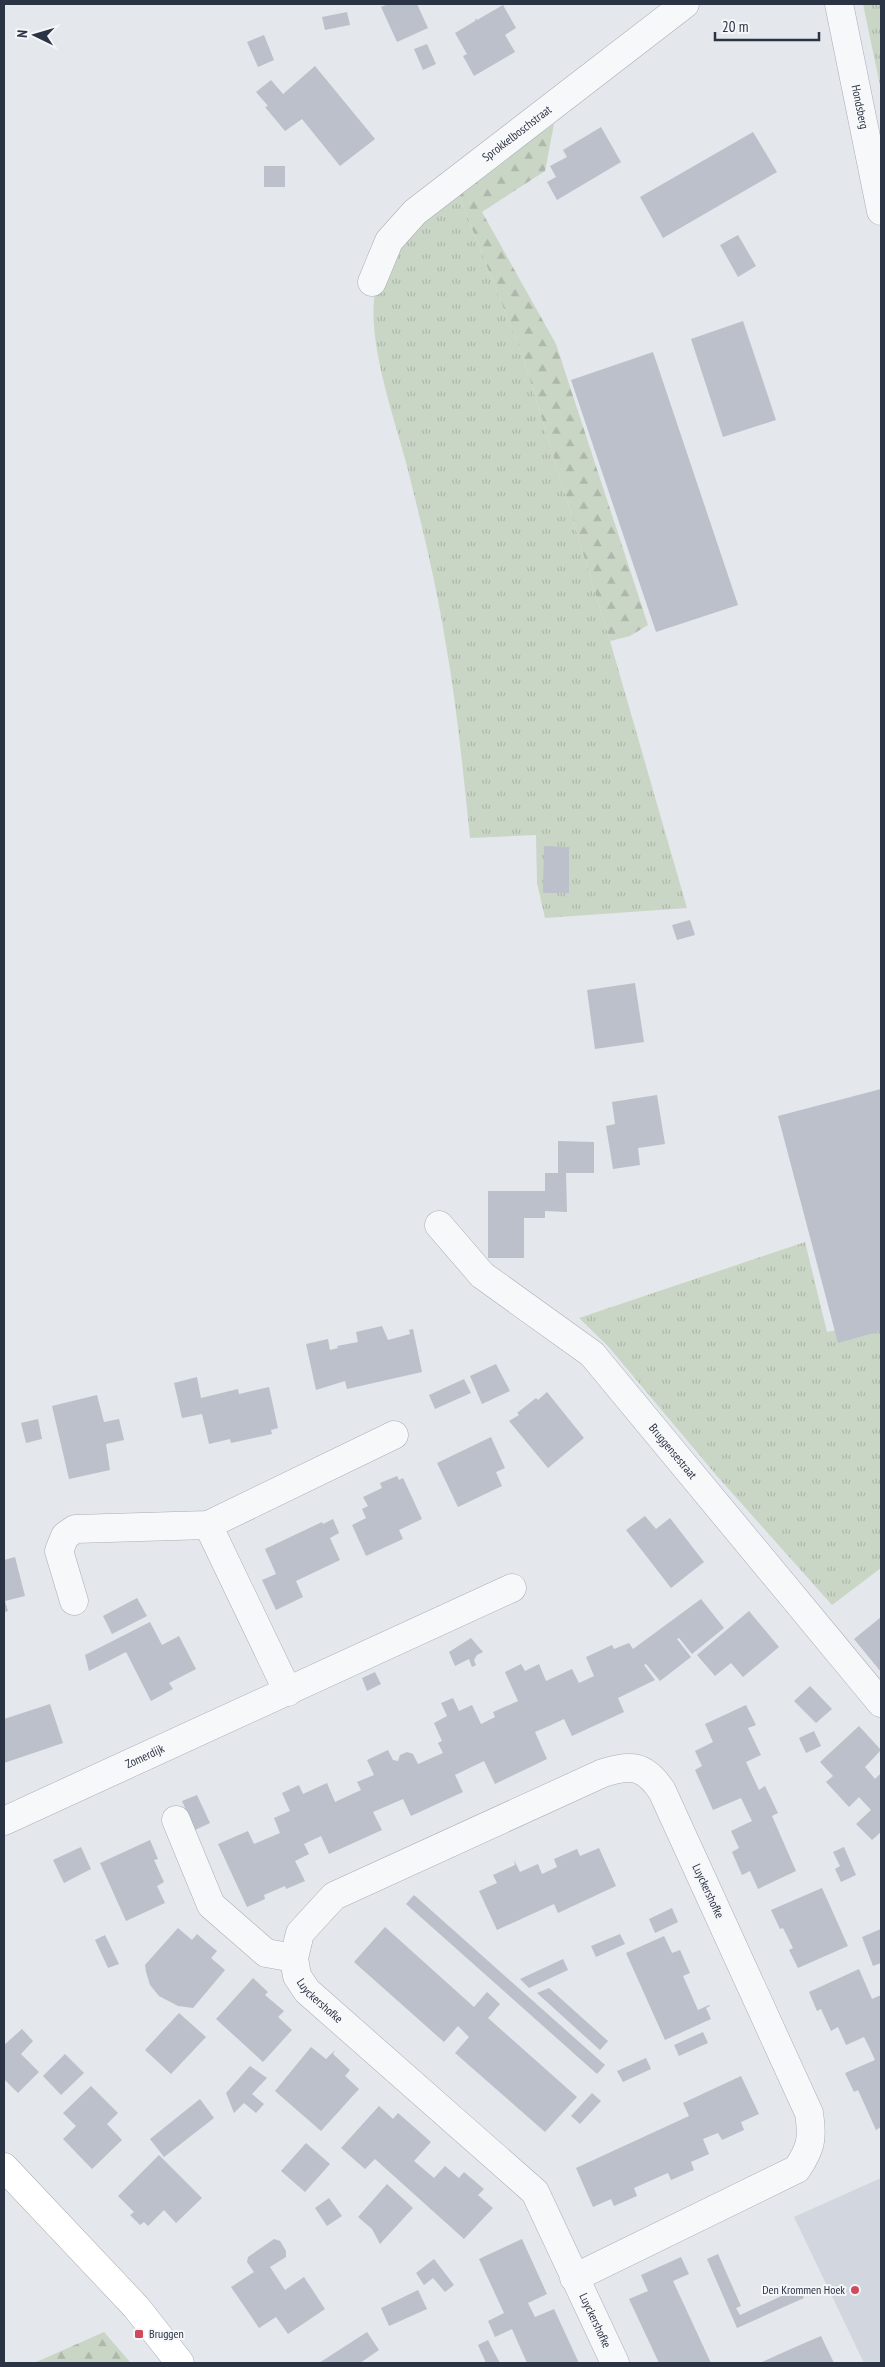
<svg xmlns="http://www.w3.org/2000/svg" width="885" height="2367" viewBox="0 0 885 2367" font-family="'PT Sans Narrow',sans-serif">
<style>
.built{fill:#d2d6de}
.grass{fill:url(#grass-tufts)}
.forest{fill:url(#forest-firs)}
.building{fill:#bbc0ca}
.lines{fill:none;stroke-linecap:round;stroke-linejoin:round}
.street-casing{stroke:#a9aeb7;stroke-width:29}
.secondary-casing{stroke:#a9aeb7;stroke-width:29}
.street{stroke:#f7f8fa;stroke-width:28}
.secondary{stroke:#fff;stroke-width:28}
.poi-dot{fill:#d1495b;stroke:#f4f6f9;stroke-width:2}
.labels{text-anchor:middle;stroke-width:4;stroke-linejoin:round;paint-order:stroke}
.street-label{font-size:12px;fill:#2b3445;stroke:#f4f6f9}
.poi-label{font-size:12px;fill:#2b3445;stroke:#f4f6f9;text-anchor:end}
</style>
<defs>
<pattern id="grass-tufts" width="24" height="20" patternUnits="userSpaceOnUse" patternTransform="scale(1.25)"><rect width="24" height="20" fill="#c9d6c5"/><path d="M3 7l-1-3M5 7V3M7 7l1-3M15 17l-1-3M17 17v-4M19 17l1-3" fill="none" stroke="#adb8ab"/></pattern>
<pattern id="forest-firs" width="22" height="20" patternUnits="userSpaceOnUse" patternTransform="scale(1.25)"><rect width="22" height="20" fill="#c9d6c5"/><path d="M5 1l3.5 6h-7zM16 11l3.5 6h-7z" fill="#adb8ab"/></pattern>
</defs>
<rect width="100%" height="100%" fill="#e4e7ec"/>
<polygon class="built" points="881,2178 881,2363 864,2363 794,2217"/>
<g class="grass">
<polygon points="863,4 881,4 881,90"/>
<path d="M 458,193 L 523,357 L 610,641 L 687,908 L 545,918 L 537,883 L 536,835 L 470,838 C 463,772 457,705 445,639 C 436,583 422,526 408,470 C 396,421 361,329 378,282 C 391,246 429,218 458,193 Z"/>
<polygon points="805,1242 827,1332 881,1321 881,1568 832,1605 717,1476 607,1345 579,1318"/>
</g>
<g class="forest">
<polygon points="554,124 545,171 482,212 556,344 648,625 630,636 610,641 523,357 458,193 471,181"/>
<polygon points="104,2332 130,2362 34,2363"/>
</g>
<g class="building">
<polygon points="388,4 417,4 428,28 397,42 381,7"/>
<polygon points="503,5 516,28 505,35 515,52 474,76 463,56 467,54 455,33 475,21 476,18 477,20"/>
<polygon points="347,12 350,25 325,30 322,17"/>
<polygon points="264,35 274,60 258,67 247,42"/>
<polygon points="427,44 436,64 423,70 414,49"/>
<polygon points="315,66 375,139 340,166 302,119 285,131 265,107 268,106 256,92 271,80 283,94"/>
<polygon points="601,127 621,162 557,200 547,182 556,177 550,166 567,157 563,150"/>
<polygon points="753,132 777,172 663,238 640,197"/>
<rect x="264" y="166" width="21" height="21"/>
<polygon points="738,235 756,266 738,277 720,245"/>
<polygon points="743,321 776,420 723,437 691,339"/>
<polygon points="653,352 738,605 656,632 571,380"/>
<polygon points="544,846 569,847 569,893 543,893"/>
<polygon points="690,920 695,935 677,940 672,925"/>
<polygon points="635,983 644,1042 595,1049 587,990"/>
<polygon points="881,1089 881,1331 838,1343 778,1116"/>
<polygon points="657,1095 665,1144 638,1148 640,1165 613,1169 606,1126 615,1124 612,1102"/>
<polygon points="558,1141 594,1142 594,1173 566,1173 567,1212 545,1211 545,1218 524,1218 524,1258 488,1258 488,1191 545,1191 545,1173 558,1173"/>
<polygon points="382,1326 388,1340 410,1334 409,1330 413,1329 422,1372 347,1389 345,1381 316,1390 306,1344 328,1339 330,1350 338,1348 337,1346 358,1342 356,1332"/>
<polygon points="496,1364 510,1391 482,1404 470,1376"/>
<polygon points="197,1377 201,1398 238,1389 239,1394 269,1387 278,1428 271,1430 272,1434 231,1443 230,1439 209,1444 202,1414 182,1418 174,1383"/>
<polygon points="464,1379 471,1393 435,1409 429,1395"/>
<polygon points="547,1392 584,1438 548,1468 509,1421 519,1415 517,1413 536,1398 538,1400"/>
<polygon points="97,1395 104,1422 119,1419 124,1440 106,1444 110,1470 69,1479 52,1406"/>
<polygon points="38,1419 42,1439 26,1443 21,1423"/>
<polygon points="491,1437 505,1468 496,1472 502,1486 458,1507 437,1463"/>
<polygon points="397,1476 399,1480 403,1478 422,1519 399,1530 403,1539 366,1556 352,1525 366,1518 362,1509 368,1506 363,1497 382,1488 380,1483"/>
<polygon points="645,1516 656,1529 670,1518 704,1562 671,1588 626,1530"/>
<polygon points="333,1519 339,1533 330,1538 340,1560 296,1581 303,1597 276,1610 262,1580 276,1574 265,1549 322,1522 323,1524"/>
<polygon points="15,1557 25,1596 5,1601 8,1611 4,1612 4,1560"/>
<polygon points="137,1598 147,1616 112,1634 103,1616"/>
<polygon points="701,1599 724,1628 692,1654 679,1638 677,1639 691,1657 660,1681 646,1664 644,1665 655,1680 618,1698 624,1712 572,1736 564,1719 549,1726 535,1732 547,1759 495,1784 484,1761 455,1775 463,1792 411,1816 403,1799 373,1812 382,1830 329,1854 321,1836 304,1844 309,1854 295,1861 305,1881 286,1889 285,1886 264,1895 265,1899 247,1907 218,1844 248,1831 254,1844 280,1833 274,1818 290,1811 282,1793 299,1785 303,1794 327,1783 335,1802 361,1790 357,1782 374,1775 367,1760 388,1750 393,1760 398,1761 400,1755 407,1752 413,1754 418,1764 443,1753 438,1743 442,1741 434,1723 447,1716 441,1703 453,1698 459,1711 472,1705 481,1724 495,1717 493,1712 518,1701 505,1672 521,1664 525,1671 539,1664 546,1681 572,1669 579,1683 594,1676 586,1657 612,1645 614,1649 629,1643 633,1649"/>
<polygon points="749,1611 779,1647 743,1677 731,1663 715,1676 697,1655"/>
<polygon points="881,1617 881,1672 854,1639"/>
<polygon points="150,1622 162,1645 179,1636 196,1669 169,1683 173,1689 151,1701 126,1652 89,1671 85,1655"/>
<polygon points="471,1638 483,1652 477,1655 474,1660 476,1665 472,1667 469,1659 455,1666 449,1652"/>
<polygon points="375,1672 381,1684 367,1691 362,1678"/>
<polygon points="810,1686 832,1709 816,1723 794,1701"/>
<polygon points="50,1704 63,1743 4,1763 4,1719"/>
<polygon points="746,1705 756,1725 748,1728 761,1755 746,1762 759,1790 765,1786 778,1813 772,1816 796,1871 758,1889 750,1871 742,1875 732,1852 739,1848 731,1831 752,1821 741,1798 713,1810 695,1770 702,1766 695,1751 713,1742 705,1724"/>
<polygon points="859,1726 881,1750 865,1767 875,1779 881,1773 881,1832 872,1840 856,1824 871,1810 859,1797 849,1807 826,1782 833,1776 820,1762"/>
<polygon points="814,1731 821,1746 806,1753 799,1738"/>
<polygon points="197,1795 210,1823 195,1830 182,1801"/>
<polygon points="150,1840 158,1859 154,1860 164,1882 157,1886 165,1903 126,1921 100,1863"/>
<polygon points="81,1847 91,1869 64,1883 53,1860"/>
<polygon points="844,1847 856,1875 841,1882 835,1869 840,1866 833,1852"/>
<polygon points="599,1848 616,1886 558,1913 554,1904 497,1930 479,1891 497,1883 493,1875 515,1865 514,1860 520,1872 538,1864 542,1874 557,1867 554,1859 577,1849 580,1856"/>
<polygon points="822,1888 848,1946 798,1968 789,1950 793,1948 783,1928 780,1929 771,1910"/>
<polygon points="414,1895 605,2065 597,2074 406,1904"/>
<polygon points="672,1908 678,1922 655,1933 649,1919"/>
<polygon points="385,1927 474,2007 487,1992 500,2004 488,2018 577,2097 545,2132 455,2053 469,2037 458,2026 444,2042 354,1962"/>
<polygon points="178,1928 192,1940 197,1934 206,1942 217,1951 211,1958 225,1970 193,2008 178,2006 159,1996 150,1985 146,1972 145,1965"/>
<polygon points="881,1929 881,1963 873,1966 862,1937"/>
<polygon points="620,1934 625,1944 596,1957 591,1946"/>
<polygon points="105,1935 119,1964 108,1968 95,1940"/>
<polygon points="664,1936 672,1953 680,1950 690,1973 683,1976 698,2010 709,2005 710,2006 706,2008 711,2019 665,2040 626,1953"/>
<polygon points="563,1959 568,1970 529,1988 520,1979"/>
<polygon points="859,1969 872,1999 881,1995 881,2127 876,2130 858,2090 854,2092 845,2073 875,2060 870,2049 864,2037 846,2045 838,2027 831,2031 821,2009 817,2011 809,1992"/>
<polygon points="253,1978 268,1992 265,1995 284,2011 278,2017 292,2030 263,2062 216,2019"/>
<polygon points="549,1988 608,2041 600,2050 537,1993"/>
<polygon points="179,2013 206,2037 171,2074 145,2050"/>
<polygon points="22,2029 33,2041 21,2054 39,2072 18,2093 4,2079 4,2045"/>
<polygon points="703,2032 708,2043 679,2056 674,2045"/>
<polygon points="311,2047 326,2059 335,2050 333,2054 350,2070 345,2076 359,2089 321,2131 275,2091"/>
<polygon points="65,2054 84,2073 61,2095 43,2076"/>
<polygon points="646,2058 651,2069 623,2082 617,2071"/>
<polygon points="250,2066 267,2078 252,2094 264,2104 256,2113 244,2103 234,2113 226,2093"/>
<polygon points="741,2076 759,2114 741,2122 744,2130 722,2140 718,2133 703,2139 709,2154 691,2162 694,2170 671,2180 668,2173 634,2188 637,2196 614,2206 611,2199 593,2207 576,2168 689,2116 683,2103"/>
<polygon points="91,2086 118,2113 107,2124 122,2140 92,2169 63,2139 76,2126 63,2113"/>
<polygon points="592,2093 601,2101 580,2124 571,2116"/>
<polygon points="200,2099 214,2118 164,2157 150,2139"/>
<polygon points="379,2106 393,2119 398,2113 431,2142 414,2161 434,2178 445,2166 459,2178 464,2172 484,2189 478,2195 493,2208 464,2239 375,2159 365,2169 341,2148"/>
<polygon points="306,2143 330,2164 305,2192 281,2171"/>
<polygon points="159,2155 202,2198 176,2223 164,2210 148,2226 144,2222 140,2225 130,2215 134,2212 118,2196"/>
<polygon points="387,2184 413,2208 380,2244 372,2229 358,2217"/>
<polygon points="329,2198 342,2216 327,2226 315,2208"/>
<polygon points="274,2239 280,2241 286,2251 286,2257 270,2267 285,2290 304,2277 325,2309 288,2334 276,2317 259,2328 231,2287 254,2272 247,2262 248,2257"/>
<polygon points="522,2239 547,2294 528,2303 535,2317 554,2309 579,2363 527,2363 512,2329 495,2337 488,2321 504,2313 479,2259"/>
<polygon points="718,2254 741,2306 736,2308 740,2315 799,2288 804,2298 737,2328 707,2259"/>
<polygon points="681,2257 689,2274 673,2281 711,2363 659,2363 629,2299 648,2291 641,2275"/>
<polygon points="434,2259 454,2285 445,2292 433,2278 424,2285 416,2273"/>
<polygon points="418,2290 427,2309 389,2326 381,2308"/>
<polygon points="367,2332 379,2350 360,2363 319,2363"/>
<polygon points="821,2336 834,2363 760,2363 793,2348"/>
<polygon points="488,2340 494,2352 500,2363 486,2363 478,2345"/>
</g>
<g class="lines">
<g class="street-casing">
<g id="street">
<path id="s1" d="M 839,4 L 881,211"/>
<path id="s2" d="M 372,282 L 389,241 L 415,212 L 685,4"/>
<path id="s3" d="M 439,1225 L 482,1275 L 592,1354 L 881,1703"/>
<polyline points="208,1525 288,1692"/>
<polyline points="74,1601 59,1551 65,1536 75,1529 208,1525 394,1435"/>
<polyline points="176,1820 211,1905 266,1953 294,1958"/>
<path id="s4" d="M 4,1821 L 512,1588"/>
<path id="s5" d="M 574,2278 L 797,2169 C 811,2148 813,2139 809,2113 L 662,1791 C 645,1765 631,1764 603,1773 L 334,1896 L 300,1933 L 294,1958 L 297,1976 L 307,1991 L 535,2192 L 615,2363"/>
</g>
</g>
<g class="secondary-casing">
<polyline id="secondary" points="4,2167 136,2307 180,2363"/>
</g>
<use href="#street" class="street"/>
<use href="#secondary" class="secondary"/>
</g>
<g class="poi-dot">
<circle cx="855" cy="2290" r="5"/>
<rect x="134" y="2329" width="10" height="10" rx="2.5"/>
</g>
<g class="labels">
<g class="street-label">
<text dy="4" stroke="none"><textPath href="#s1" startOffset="105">Hondsberg</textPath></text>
<text dy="4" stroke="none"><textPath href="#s2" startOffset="212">Sprokkelboschstraat</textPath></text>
<text dy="4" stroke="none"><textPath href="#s3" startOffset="328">Bruggensestraat</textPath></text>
<text dy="4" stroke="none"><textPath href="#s4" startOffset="155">Zomerdijk</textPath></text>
<text transform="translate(708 1891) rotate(65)" y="4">Luyckershofke</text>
<text dy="4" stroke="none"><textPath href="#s5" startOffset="1154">Luyckershofke</textPath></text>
<text dy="4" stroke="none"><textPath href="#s5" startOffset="1584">Luyckershofke</textPath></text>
</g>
<g class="poi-label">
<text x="845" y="2294">Den Krommen Hoek</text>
<text x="149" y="2338" text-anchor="start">Bruggen</text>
</g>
</g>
<rect width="885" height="2367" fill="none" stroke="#2b3445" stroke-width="10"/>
<g transform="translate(35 35) rotate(275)" stroke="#f4f6f9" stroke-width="4" paint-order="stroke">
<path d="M0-4L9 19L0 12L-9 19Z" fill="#2b3445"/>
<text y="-8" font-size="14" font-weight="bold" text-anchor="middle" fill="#2b3445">N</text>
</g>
<path d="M715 32v8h104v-8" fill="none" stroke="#2b3445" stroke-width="2.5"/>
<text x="722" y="32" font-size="15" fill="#2b3445" stroke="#f4f6f9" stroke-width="4" paint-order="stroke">20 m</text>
</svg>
